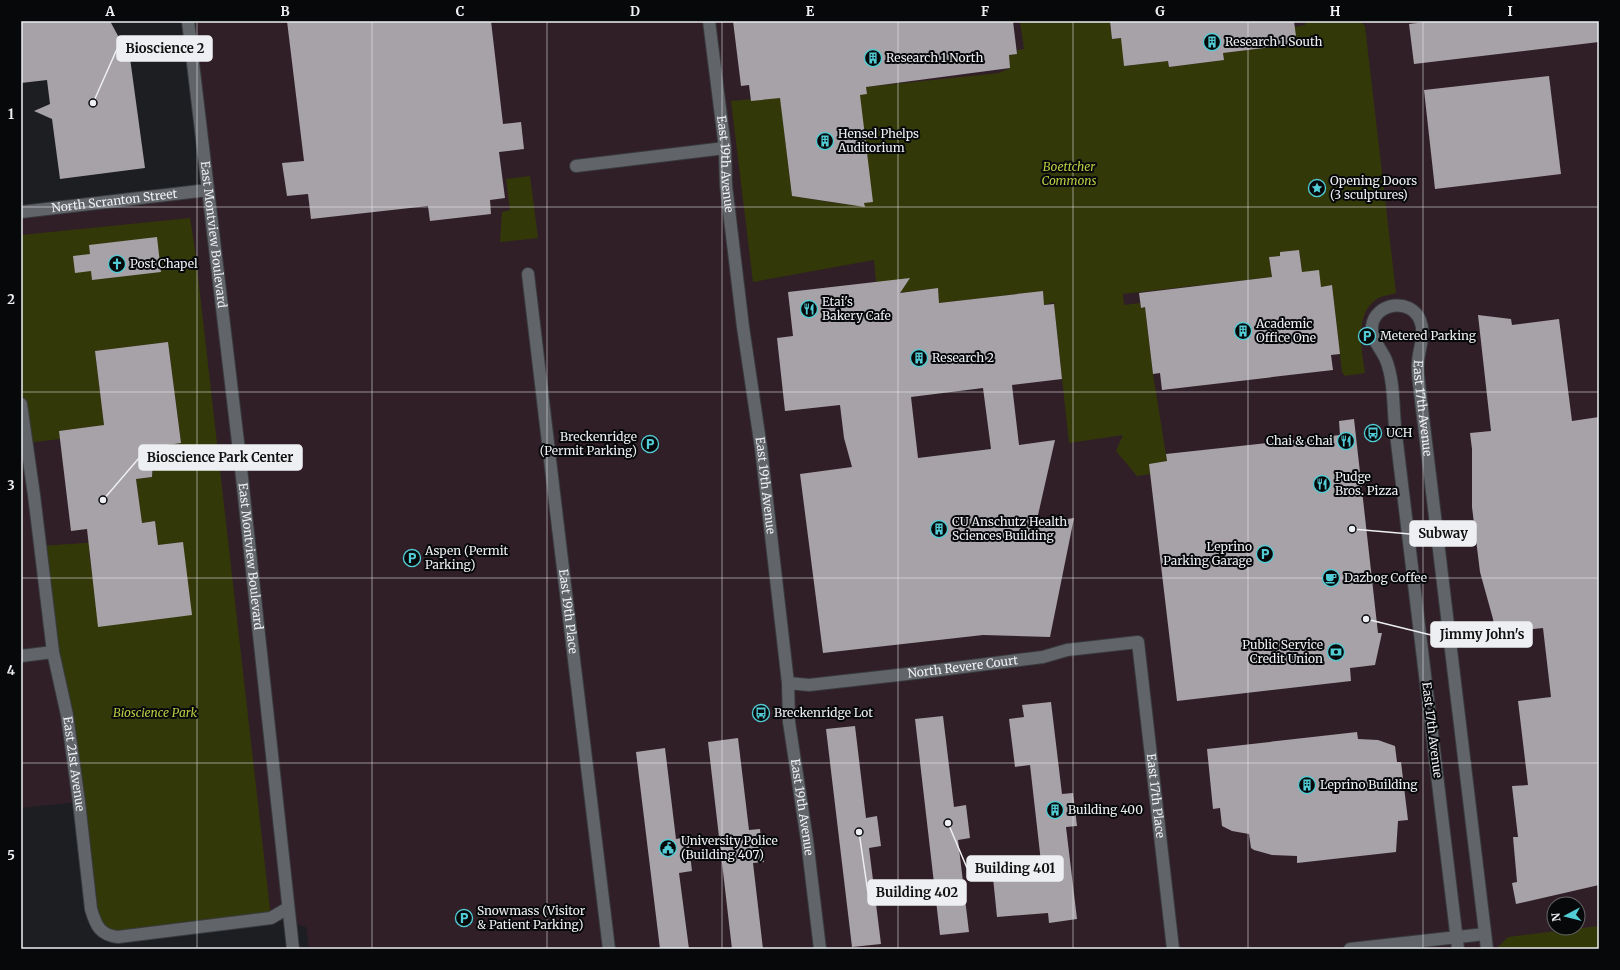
<svg xmlns="http://www.w3.org/2000/svg" width="1620" height="970" viewBox="0 0 1620 970" font-family="Merriweather,serif">
<style>
.education{fill:#311f27;fill-rule:evenodd}
.green{fill:#333809}
.building{fill:#a7a2a7;fill-rule:evenodd}
.lines{fill:none;stroke-linecap:round;stroke-linejoin:round}
.pedestrian-casing{stroke:#393b3f;stroke-width:14}
.minor-casing{stroke:#393b3f;stroke-width:14}
.tertiary-casing{stroke:#393b3f;stroke-width:14}
.pedestrian{stroke:#616469;stroke-width:12}
.minor{stroke:#616469;stroke-width:12}
.tertiary{stroke:#616469;stroke-width:12}
.grid{fill:none;stroke:#edeff2;stroke-width:1;stroke-opacity:0.55}
.labels{text-anchor:middle;stroke-width:4;stroke-linejoin:round;paint-order:stroke}
.poi-label{font-size:12px;fill:#edeff2;stroke:#07080a;text-anchor:start}
.street-label{font-size:12px;fill:#edeff2;stroke:#07080a}
.park-label{font-size:12px;font-style:italic;fill:#bccc43;stroke:#07080a}
.leader{fill:none;stroke:#edeff2;stroke-width:1.5}
.callout-dot{fill:#edeff2;stroke:#07080a;stroke-width:1.5}
.callout{fill:#edeff2;stroke:#edeff2;stroke-width:1.5}
.callout-label{font-size:13px;text-anchor:middle;font-weight:bold;fill:#111}
.neatline{fill:none;stroke:#edeff2;stroke-width:1.5}
.grid-label{font-size:13px;text-anchor:middle;font-weight:bold;fill:#edeff2}
</style>
<rect width="100%" height="100%" fill="#1c1e22"/>
<path class="education" d="M 188,21 L 1599,21 L 1599,949 L 309,949 L 306,927 L 271,918 L 79,802 L 21,808 L 21,212 L 208,190 ZM 1554,904 L 1578,904 L 1578,928 L 1554,928 Z"/>
<g class="green">
<path d="M 1020,21 L 1110,21 L 1112,39 L 1126,38 L 1128,54 L 1123,54 L 1124,66 L 1168,61 L 1169,67 L 1224,60 L 1223,53 L 1296,44 L 1294,27 L 1305,25 L 1305,21 L 1360,21 L 1365,26 L 1396,293 C 1389,295 1379,296 1373,302 C 1355,317 1362,353 1365,373 L 1345,376 L 1342,372 L 1332,285 L 1321,287 L 1302,272 L 1299,250 L 1280,252 L 1280,256 L 1269,257 L 1272,277 L 1123,294 L 1124,305 L 1140,303 L 1141,308 L 1145,307 L 1153,374 L 1167,461 L 1150,464 L 1151,474 L 1137,476 L 1116,451 L 1123,435 L 1069,443 L 1054,304 L 1055,302 L 1044,305 L 1043,291 L 939,303 L 938,288 L 888,294 L 887,281 L 876,282 L 874,260 L 753,282 L 731,101 L 809,94 L 828,117 L 783,122 L 792,196 L 850,205 L 853,96 L 867,94 L 866,87 L 999,73 L 1010,68 L 1009,55 L 1017,54 L 1017,50 L 1024,49 Z"/>
<polygon points="530,176 538,238 500,242 502,212 510,210 506,179"/>
<polygon points="190,218 195,250 271,918 118,937 102,932 91,909 40,546 100,542 89,552 99,626 183,542 158,545 155,521 142,523 136,479 152,477 154,462 153,447 181,443 168,342 95,351 104,425 59,431 60,439 26,443 21,401 21,235"/>
<polygon points="1599,926 1599,949 1496,949 1508,937"/>
</g>
<g class="building">
<polygon points="21,21 110,21 130,58 145,168 60,179 52,119 34,111 50,104 47,80 21,83"/>
<polygon points="287,21 491,21 503,124 521,122 524,149 499,152 505,198 490,200 491,214 430,221 428,206 311,219 308,194 287,196 282,163 304,161"/>
<polygon points="733,21 1013,21 1017,54 1009,55 1010,68 866,87 867,94 860,95 873,202 864,203 865,207 792,196 780,98 751,101 749,85 741,86"/>
<polygon points="1110,21 1294,21 1297,44 1223,53 1224,60 1169,67 1168,61 1124,66 1121,38 1112,39"/>
<polygon points="1425,21 1599,21 1599,42 1414,64 1409,24 1425,22"/>
<polygon points="1549,76 1561,174 1435,189 1424,90"/>
<polygon points="157,237 161,272 92,280 91,271 75,273 73,256 90,254 89,245"/>
<polygon points="1299,250 1302,272 1319,270 1321,287 1332,285 1340,354 1331,355 1333,370 1162,390 1160,373 1153,374 1145,307 1141,308 1139,293 1272,277 1269,257 1280,256 1280,252"/>
<path d="M 910,278 L 900,293 L 938,288 L 939,303 L 1043,291 L 1044,305 L 1054,304 L 1062,379 L 1012,385 L 1019,445 L 1055,440 L 1036,524 L 1074,518 L 1050,637 L 983,635 L 823,653 L 800,474 L 852,467 L 844,438 L 840,405 L 785,411 L 777,338 L 793,336 L 788,292 ZM 983,388 L 991,449 L 918,458 L 911,397 Z"/>
<polygon points="1478,315 1511,319 1512,325 1559,319 1572,421 1599,417 1599,885 1516,904 1512,883 1517,882 1513,837 1518,837 1512,786 1528,785 1518,701 1551,697 1543,628 1495,633 1493,619 1480,572 1472,507 1472,449 1470,433 1491,431"/>
<polygon points="168,342 181,443 154,447 152,477 136,479 142,523 155,521 158,545 183,542 192,615 98,627 87,529 71,531 59,431 104,425 95,351"/>
<polygon points="1354,419 1378,633 1382,633 1375,665 1350,668 1351,681 1177,701 1149,464 1167,461 1166,454 1340,435 1339,421"/>
<polygon points="1051,702 1062,794 1073,793 1077,826 1066,827 1077,919 1049,923 1048,913 997,917 992,868 1041,862 1030,765 1015,767 1009,719 1024,717 1022,705"/>
<polygon points="943,716 954,807 966,805 970,838 958,840 969,932 940,935 915,719"/>
<polygon points="855,726 866,818 877,816 881,846 869,848 881,944 852,947 826,729"/>
<polygon points="1357,732 1358,739 1378,740 1395,746 1397,762 1401,762 1408,820 1398,821 1396,852 1297,863 1297,856 1272,855 1254,850 1251,848 1249,834 1232,831 1222,826 1220,808 1213,809 1207,749"/>
<polygon points="738,738 749,830 760,829 762,846 764,862 753,863 763,949 732,949 708,742"/>
<polygon points="665,748 676,839 688,837 692,871 679,873 689,949 660,949 636,752"/>
</g>
<g class="lines">
<g class="pedestrian-casing">
<polyline id="pedestrian" points="528,274 558,527"/>
</g>
<g class="minor-casing">
<g id="minor">
<path id="s1" d="M 709,21 L 725,148 L 726,185 L 743,327 L 761,448 L 788,683 L 789,722 L 807,840 L 820,949"/>
<polyline points="576,166 725,148"/>
<path id="s2" d="M 21,212 L 208,190"/>
<path id="s3" d="M 21,404 L 34,495 L 53,652 L 67,715 L 79,802 L 91,909 C 96,926 100,935 118,937 L 271,918 L 288,908"/>
<path id="s4" d="M 558,527 L 609,949"/>
<polyline points="21,656 53,652"/>
<path id="s5" d="M 788,683 L 809,685 L 907,674 L 1043,657 L 1067,650 L 1138,642 L 1173,949"/>
<polyline points="1350,949 1485,934"/>
<path id="s6" d="M 1458,949 L 1395,426 C 1393,405 1394,380 1386,360 C 1381,348 1371,340 1372,326 C 1375,303 1410,297 1420,320 C 1426,335 1419,347 1418,362 C 1417,372 1419,382 1420,392 L 1487,949"/>
</g>
</g>
<g class="tertiary-casing">
<g id="tertiary">
<path id="s7" d="M 188,21 L 240,459 L 293,949"/>
</g>
</g>
<use href="#pedestrian" class="pedestrian"/>
<use href="#minor" class="minor"/>
<use href="#tertiary" class="tertiary"/>
</g>
<path class="grid" d="M 197,21 L 197,949M 372,21 L 372,949M 547,21 L 547,949M 722,21 L 722,949M 898,21 L 898,949M 1073,21 L 1073,949M 1248,21 L 1248,949M 1423,21 L 1423,949M 21,207 L 1599,207M 21,392 L 1599,392M 21,578 L 1599,578M 21,763 L 1599,763"/>
<defs>
<g id="building-ring" transform="scale(0.9)"><circle r="9.5" fill="#07080a" stroke="#51ccd5" stroke-width="1.5"/><path d="M-4-6H4V6H1V3H-1V6H-4ZM-2.5-4.3h1.7v1.8h-1.7ZM.8-4.3h1.7v1.8H.8ZM-2.5-1h1.7V.8h-1.7ZM.8-1h1.7V.8H.8Z" fill="#51ccd5"/></g>
<g id="sight-ring" transform="scale(0.9)"><circle r="9.5" fill="#07080a" stroke="#51ccd5" stroke-width="1.5"/><path d="M0-6L1.8-2.2L6-1.7L2.9 1.2L3.7 5.4L0 3.3L-3.7 5.4L-2.9 1.2L-6-1.7L-1.8-2.2Z" fill="#51ccd5"/></g>
<g id="church-ring" transform="scale(0.9)"><circle r="9.5" fill="#07080a" stroke="#51ccd5" stroke-width="1.5"/><path d="M-1.2-6h2.4v3.5h3.3v2.4h-3.3V6h-2.4V-.1h-3.3v-2.4h3.3Z" fill="#51ccd5"/></g>
<g id="restaurant-ring" transform="scale(0.9)"><circle r="9.5" fill="#07080a" stroke="#51ccd5" stroke-width="1.5"/><path d="M-5-6h1v4h1v-4h1v4h1v-4h1v5L-1.5 .5V6h-2V.5L-5-1ZM5-6V6H3V1.5H1.5Q1.5-4 5-6Z" fill="#51ccd5"/></g>
<g id="parking-ring" transform="scale(0.9)"><circle r="9.5" fill="#07080a" stroke="#51ccd5" stroke-width="1.5"/><path d="M-3.5-5.5H1a3.5 3.5 0 0 1 0 7H-1V5.5H-3.5ZM-1-3.4V-.6H.8a1.4 1.4 0 0 0 0-2.8Z" fill="#51ccd5"/></g>
<g id="bus-ring" transform="scale(0.9)"><circle r="9.5" fill="#07080a" stroke="#51ccd5" stroke-width="1.5"/><path d="M-5-6H5V4H4V6H2V4H-2V6H-4V4H-5ZM-3.5-4V0h7V-4ZM-3.5 1.2v1.5H-2V1.2ZM2 1.2v1.5H3.5V1.2Z" fill="#51ccd5"/></g>
<g id="cafe-ring" transform="scale(0.9)"><circle r="9.5" fill="#07080a" stroke="#51ccd5" stroke-width="1.5"/><path d="M-5.5-4.5H6V0H3Q3 3.5 0 3.5H-2.5Q-5.5 3.5-5.5 0ZM3-3.2v2h1.7v-2ZM-6 4.5H4V6H-6Z" fill="#51ccd5"/></g>
<g id="bank-ring" transform="scale(0.9)"><circle r="9.5" fill="#07080a" stroke="#51ccd5" stroke-width="1.5"/><path d="M-6-4H6V4H-6ZM0-2.3a2.3 2.3 0 1 0 0 4.6a2.3 2.3 0 1 0 0-4.6Z" fill="#51ccd5"/></g>
<g id="civic-ring" transform="scale(0.9)"><circle r="9.5" fill="#07080a" stroke="#51ccd5" stroke-width="1.5"/><path d="M-.6-6.5H3V-4.5H.6V-3L4-1V1h2V6H-6V1h2V-1L-.6-3ZM-1.2 2.5V6h2.4V2.5Z" fill="#51ccd5"/></g>
</defs>
<g fill-rule="evenodd">
<use href="#building-ring" x="1212" y="42"/>
<use href="#building-ring" x="873" y="58"/>
<use href="#building-ring" x="825" y="141"/>
<use href="#sight-ring" x="1317" y="188"/>
<use href="#church-ring" x="117" y="264"/>
<use href="#restaurant-ring" x="809" y="309"/>
<use href="#building-ring" x="1243" y="331"/>
<use href="#parking-ring" x="1367" y="336"/>
<use href="#building-ring" x="919" y="358"/>
<use href="#bus-ring" x="1373" y="433"/>
<use href="#restaurant-ring" x="1346" y="441"/>
<use href="#parking-ring" x="650" y="444"/>
<use href="#restaurant-ring" x="1322" y="484"/>
<use href="#building-ring" x="939" y="529"/>
<use href="#parking-ring" x="1265" y="554"/>
<use href="#parking-ring" x="412" y="558"/>
<use href="#cafe-ring" x="1331" y="578"/>
<use href="#bank-ring" x="1336" y="652"/>
<use href="#bus-ring" x="761" y="713"/>
<use href="#building-ring" x="1307" y="785"/>
<use href="#building-ring" x="1055" y="810"/>
<use href="#civic-ring" x="668" y="848"/>
<use href="#parking-ring" x="464" y="918"/>
</g>
<g class="labels">
<g class="poi-label">
<text x="1225" y="46">Research 1 South</text>
<text x="886" y="62">Research 1 North</text>
<text x="838" y="138">Hensel Phelps<tspan x="838" dy="14">Auditorium</tspan></text>
<text x="1330" y="185">Opening Doors<tspan x="1330" dy="14">(3 sculptures)</tspan></text>
<text x="130" y="268">Post Chapel</text>
<text x="822" y="306">Etai's<tspan x="822" dy="14">Bakery Cafe</tspan></text>
<text x="1256" y="328">Academic<tspan x="1256" dy="14">Office One</tspan></text>
<text x="1380" y="340">Metered Parking</text>
<text x="932" y="362">Research 2</text>
<text x="1386" y="437">UCH</text>
<text x="637" y="441" text-anchor="end">Breckenridge<tspan x="637" dy="14">(Permit Parking)</tspan></text>
<text x="1333" y="445" text-anchor="end">Chai &amp; Chai</text>
<text x="1335" y="481">Pudge<tspan x="1335" dy="14">Bros. Pizza</tspan></text>
<text x="952" y="526">CU Anschutz Health<tspan x="952" dy="14">Sciences Building</tspan></text>
<text x="1252" y="551" text-anchor="end">Leprino<tspan x="1252" dy="14">Parking Garage</tspan></text>
<text x="425" y="555">Aspen (Permit<tspan x="425" dy="14">Parking)</tspan></text>
<text x="1344" y="582">Dazbog Coffee</text>
<text x="1323" y="649" text-anchor="end">Public Service<tspan x="1323" dy="14">Credit Union</tspan></text>
<text x="774" y="717">Breckenridge Lot</text>
<text x="1320" y="789">Leprino Building</text>
<text x="1068" y="814">Building 400</text>
<text x="681" y="845">University Police<tspan x="681" dy="14">(Building 407)</tspan></text>
<text x="477" y="915">Snowmass (Visitor<tspan x="477" dy="14">&amp; Patient Parking)</tspan></text>
</g>
<g class="street-label">
<text dy="4" stroke="none"><textPath href="#s1" startOffset="144">East 19th Avenue</textPath></text>
<text dy="4" stroke="none"><textPath href="#s2" startOffset="94">North Scranton Street</textPath></text>
<text dy="4" stroke="none"><textPath href="#s7" startOffset="215">East Montview Boulevard</textPath></text>
<text dy="4" stroke="none"><textPath href="#s6" startOffset="784">East 17th Avenue</textPath></text>
<text dy="4" stroke="none"><textPath href="#s1" startOffset="468">East 19th Avenue</textPath></text>
<text dy="4" stroke="none"><textPath href="#s7" startOffset="539">East Montview Boulevard</textPath></text>
<text dy="4" stroke="none"><textPath href="#s4" startOffset="85">East 19th Place</textPath></text>
<text dy="4" stroke="none"><textPath href="#s5" startOffset="176">North Revere Court</textPath></text>
<text transform="translate(1432 730) rotate(83)" y="4">East 17th Avenue</text>
<text dy="4" stroke="none"><textPath href="#s3" startOffset="364">East 21st Avenue</textPath></text>
<text dy="4" stroke="none"><textPath href="#s5" startOffset="508">East 17th Place</textPath></text>
<text dy="4" stroke="none"><textPath href="#s1" startOffset="792">East 19th Avenue</textPath></text>
</g>
<g class="park-label">
<text x="1069" y="171">Boettcher<tspan x="1069" dy="14">Commons</tspan></text>
<text x="155" y="717">Bioscience Park</text>
</g>
</g>
<path class="leader" d="M93 103L117 49M103 500L139 458M1352 529L1410 534M1366 619L1431 635M948 823L967 868M859 832L868 893"/>
<g class="callout-dot">
<circle cx="93" cy="103" r="4"/>
<circle cx="103" cy="500" r="4"/>
<circle cx="1352" cy="529" r="4"/>
<circle cx="1366" cy="619" r="4"/>
<circle cx="948" cy="823" r="4"/>
<circle cx="859" cy="832" r="4"/>
</g>
<g class="callout">
<rect x="117" y="36" width="95" height="25" rx="4"/>
<rect x="139" y="445" width="163" height="25" rx="4"/>
<rect x="1410" y="521" width="66" height="25" rx="4"/>
<rect x="1431" y="622" width="101" height="25" rx="4"/>
<rect x="967" y="856" width="96" height="25" rx="4"/>
<rect x="868" y="880" width="98" height="25" rx="4"/>
</g>
<g class="callout-label">
<text x="165" y="53">Bioscience 2</text>
<text x="220" y="462">Bioscience Park Center</text>
<text x="1443" y="538">Subway</text>
<text x="1482" y="639">Jimmy John's</text>
<text x="1015" y="873">Building 401</text>
<text x="917" y="897">Building 402</text>
</g>
<rect width="1620" height="970" fill="none" stroke="#07080a" stroke-width="44"/>
<g transform="translate(1566 916) rotate(263)"><circle r="19" fill="#07080a" stroke="#636467"/>
<path d="M0-3L7 15L0 10L-7 15Z" fill="#51ccd5"/>
<text y="-6" font-size="11" font-weight="bold" text-anchor="middle" fill="#edeff2">N</text>
</g>
<rect x="22" y="22" width="1576" height="926" class="neatline"/>
<g class="grid-label">
<text x="110" y="16">A</text>
<text x="285" y="16">B</text>
<text x="460" y="16">C</text>
<text x="635" y="16">D</text>
<text x="810" y="16">E</text>
<text x="985" y="16">F</text>
<text x="1160" y="16">G</text>
<text x="1335" y="16">H</text>
<text x="1510" y="16">I</text>
<text x="11" y="119">1</text>
<text x="11" y="304">2</text>
<text x="11" y="490">3</text>
<text x="11" y="675">4</text>
<text x="11" y="860">5</text>
</g>
</svg>
